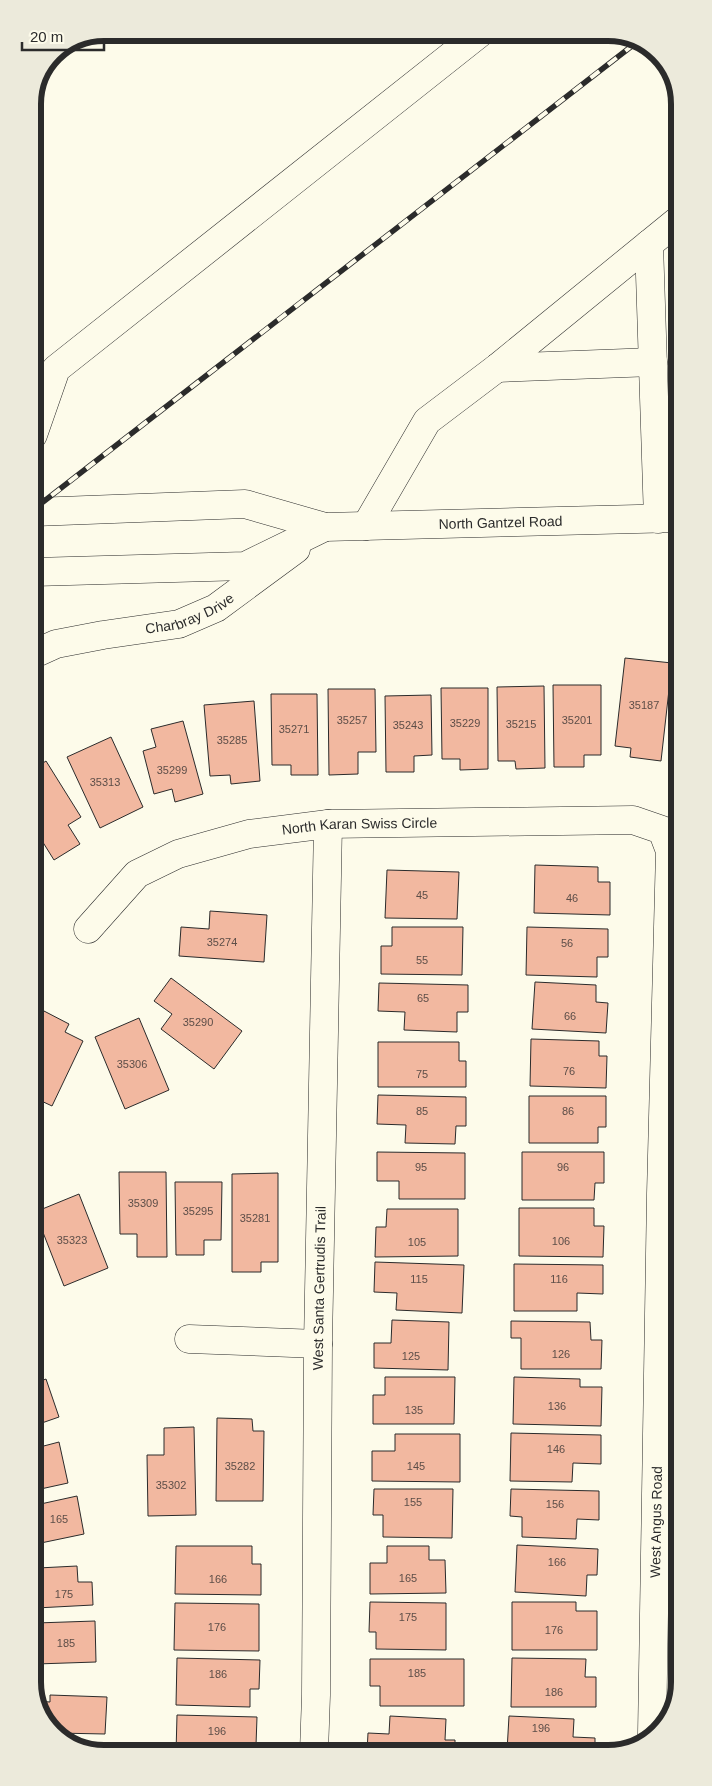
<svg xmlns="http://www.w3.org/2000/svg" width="712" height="1786" viewBox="0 0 712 1786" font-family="Arial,sans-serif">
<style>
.building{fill:#f2b8a0;stroke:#2b2b2b}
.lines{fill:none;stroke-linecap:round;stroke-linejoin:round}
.minor-casing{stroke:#2b2b2b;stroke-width:29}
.major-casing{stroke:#2b2b2b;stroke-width:29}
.minor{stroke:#fdfbea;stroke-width:28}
.major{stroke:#fdfbea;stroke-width:28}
.rail-casing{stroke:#2b2b2b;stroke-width:5.5}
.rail{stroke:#fdfbea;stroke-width:4;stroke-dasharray:11;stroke-linecap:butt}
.power{stroke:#c62828;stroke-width:1;stroke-dasharray:18 4 2.5 4;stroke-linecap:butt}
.labels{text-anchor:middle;stroke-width:4;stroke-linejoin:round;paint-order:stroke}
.number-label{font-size:11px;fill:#5d4e48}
.street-label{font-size:14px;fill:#2b2b2b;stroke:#fdfbea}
.rim{fill:none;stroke:#2b2b2b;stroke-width:6}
</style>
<rect width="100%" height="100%" fill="#fdfbea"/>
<g class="building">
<polygon points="625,658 672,663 661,761 630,757 631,748 615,746"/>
<polygon points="553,685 601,685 601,755 584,755 584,767 554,767"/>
<polygon points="544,686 545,768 516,769 515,761 498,761 497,687"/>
<polygon points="441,688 488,688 488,769 460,770 460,759 442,759"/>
<polygon points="328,689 375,689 376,752 358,752 358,774 329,775"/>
<polygon points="271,694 317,694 318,775 291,775 291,765 272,765"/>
<polygon points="431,695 432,755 414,756 414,772 386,772 385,696"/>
<polygon points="254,701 260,781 231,784 230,775 210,776 204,705"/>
<polygon points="183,721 203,794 175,802 172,789 154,794 143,751 156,747 151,729"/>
<polygon points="111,737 143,807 100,828 67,757"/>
<polygon points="46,761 81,817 68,825 80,844 54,860 34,828 34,769"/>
<polygon points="535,865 598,867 598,882 610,882 610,915 534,913"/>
<polygon points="387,870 459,872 457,919 385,918"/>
<polygon points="210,911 267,915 264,962 179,956 181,927 209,929"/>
<polygon points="392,927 463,927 462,975 381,974 381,946 392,946"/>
<polygon points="527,927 608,929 608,957 597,957 597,977 526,975"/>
<polygon points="171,978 242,1031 214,1069 161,1029 172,1014 154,1001"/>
<polygon points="535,982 596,985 596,1002 608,1003 606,1033 532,1029"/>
<polygon points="379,983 468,985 468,1012 457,1012 457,1032 404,1030 405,1012 378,1011"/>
<polygon points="44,1011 69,1024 65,1032 83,1041 52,1106 35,1098 35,1030"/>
<polygon points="139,1018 169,1090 125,1109 95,1037"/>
<polygon points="531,1039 599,1041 599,1056 607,1056 606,1088 530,1086"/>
<polygon points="378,1042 459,1042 459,1061 466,1061 466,1087 378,1087"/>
<polygon points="378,1095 466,1097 466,1126 456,1126 455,1144 405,1143 406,1125 377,1124"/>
<polygon points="529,1096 606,1096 606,1127 598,1127 598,1143 529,1143"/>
<polygon points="377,1152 465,1153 465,1199 399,1199 399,1181 377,1181"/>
<polygon points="522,1152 604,1152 604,1183 595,1183 594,1200 522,1200"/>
<polygon points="119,1172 166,1172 167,1257 137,1257 137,1234 120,1234"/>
<polygon points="278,1173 278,1262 261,1262 261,1272 232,1272 232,1174"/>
<polygon points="175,1182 222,1182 221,1240 204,1240 204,1255 176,1255"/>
<polygon points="79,1194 108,1268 64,1286 35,1212"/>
<polygon points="519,1208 594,1208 594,1226 604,1226 603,1257 519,1256"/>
<polygon points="387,1209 458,1209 458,1256 375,1257 376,1227 386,1227"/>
<polygon points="375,1262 464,1265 462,1313 396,1310 397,1293 374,1292"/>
<polygon points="514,1264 603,1265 603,1294 577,1293 577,1311 514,1311"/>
<polygon points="392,1320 449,1322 448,1370 374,1368 374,1343 391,1343"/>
<polygon points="511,1321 590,1322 591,1340 602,1340 601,1369 521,1369 521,1338 511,1338"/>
<polygon points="385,1377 455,1377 454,1424 373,1424 373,1395 385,1395"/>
<polygon points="514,1377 580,1379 580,1387 602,1387 601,1426 513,1424"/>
<polygon points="46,1379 59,1417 36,1425 36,1383"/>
<polygon points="217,1418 252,1419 253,1431 264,1431 263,1501 216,1501"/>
<polygon points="194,1427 196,1515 148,1516 147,1455 164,1455 164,1428"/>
<polygon points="511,1433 601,1435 601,1464 573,1463 572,1482 510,1481"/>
<polygon points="395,1434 460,1434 460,1482 372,1481 372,1451 395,1451"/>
<polygon points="59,1442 68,1483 36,1490 36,1448"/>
<polygon points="374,1489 453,1489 452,1538 383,1537 383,1515 373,1515"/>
<polygon points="511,1489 599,1491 599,1520 577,1519 576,1539 522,1537 522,1517 510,1516"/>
<polygon points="77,1496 84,1534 36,1544 36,1505"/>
<polygon points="517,1545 598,1549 597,1575 587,1575 586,1596 515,1592"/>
<polygon points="176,1546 252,1546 252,1564 261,1564 261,1595 175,1594"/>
<polygon points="387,1546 429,1546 429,1560 445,1560 446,1593 370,1594 370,1563 387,1563"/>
<polygon points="77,1566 78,1582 92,1582 93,1605 36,1608 36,1580 39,1580 38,1568"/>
<polygon points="370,1602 446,1603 446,1650 376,1649 376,1632 369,1632"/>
<polygon points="512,1602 576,1602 576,1611 597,1611 597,1650 512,1650"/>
<polygon points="175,1603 259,1604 259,1651 174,1650"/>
<polygon points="95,1621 96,1662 36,1664 36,1623"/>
<polygon points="177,1658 260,1660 259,1689 250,1689 250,1707 176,1705"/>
<polygon points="512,1658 586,1659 585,1677 596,1677 596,1707 511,1707"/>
<polygon points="370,1659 464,1659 464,1706 380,1706 380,1686 370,1686"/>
<polygon points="50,1695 107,1697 105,1734 56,1733 36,1705 36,1701 50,1702"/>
<polygon points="177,1715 257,1717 256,1745 246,1745 246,1752 176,1753"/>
<polygon points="390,1716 446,1719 445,1740 455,1740 455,1751 367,1752 368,1733 389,1734"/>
<polygon points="509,1716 574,1719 573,1737 595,1738 595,1750 507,1751"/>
</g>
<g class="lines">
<g class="minor-casing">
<g id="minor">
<polyline points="649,244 658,519"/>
<polyline points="497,368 653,362"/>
<polyline points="33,435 56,369 480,33"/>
<polyline points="366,526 427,421 497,368 676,222"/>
<path id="s1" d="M 34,654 L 56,644 L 103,635 L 179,624 L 216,608 L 296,549"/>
<path id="s2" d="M 88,929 L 137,874 L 178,854 L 249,834 L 328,824 L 633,820 L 662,830 L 670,851 L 661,1194 L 652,1734"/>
<polyline points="189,1339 318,1344"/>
<path id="s3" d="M 314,1752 L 316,1695 L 318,1344 L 328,824"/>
</g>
</g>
<g class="major-casing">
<g id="major">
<path id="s4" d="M 34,512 L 245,504 L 325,527 L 677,518"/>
<polyline points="34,572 245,566 325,527"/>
</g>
</g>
<use href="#minor" class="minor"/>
<use href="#major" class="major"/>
<g class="rail-casing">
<polyline id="rail" points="34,509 637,42"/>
</g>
<use href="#rail" class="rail"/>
<polyline class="power" points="47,69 70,47"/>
</g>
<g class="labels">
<g class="number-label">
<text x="644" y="709">35187</text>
<text x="352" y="724">35257</text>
<text x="577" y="724">35201</text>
<text x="465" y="727">35229</text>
<text x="521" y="728">35215</text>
<text x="408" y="729">35243</text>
<text x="294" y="733">35271</text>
<text x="232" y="744">35285</text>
<text x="172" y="774">35299</text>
<text x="105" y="786">35313</text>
<text x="422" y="899">45</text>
<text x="572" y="902">46</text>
<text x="222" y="946">35274</text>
<text x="567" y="947">56</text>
<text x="422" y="964">55</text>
<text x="423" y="1002">65</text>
<text x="570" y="1020">66</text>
<text x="198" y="1026">35290</text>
<text x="132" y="1068">35306</text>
<text x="569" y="1075">76</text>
<text x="422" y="1078">75</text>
<text x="422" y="1115">85</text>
<text x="568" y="1115">86</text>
<text x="421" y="1171">95</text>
<text x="563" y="1171">96</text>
<text x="143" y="1207">35309</text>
<text x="198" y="1215">35295</text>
<text x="255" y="1222">35281</text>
<text x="72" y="1244">35323</text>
<text x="561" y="1245">106</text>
<text x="417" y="1246">105</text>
<text x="419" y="1283">115</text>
<text x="559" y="1283">116</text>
<text x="561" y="1358">126</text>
<text x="411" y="1360">125</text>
<text x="557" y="1410">136</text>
<text x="414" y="1414">135</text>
<text x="556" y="1453">146</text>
<text x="240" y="1470">35282</text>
<text x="416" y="1470">145</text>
<text x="171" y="1489">35302</text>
<text x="413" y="1506">155</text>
<text x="555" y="1508">156</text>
<text x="59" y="1523">165</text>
<text x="557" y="1566">166</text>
<text x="408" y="1582">165</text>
<text x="218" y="1583">166</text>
<text x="64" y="1598">175</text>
<text x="408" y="1621">175</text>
<text x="217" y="1631">176</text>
<text x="554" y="1634">176</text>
<text x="66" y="1647">185</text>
<text x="417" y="1677">185</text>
<text x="218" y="1678">186</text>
<text x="554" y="1696">186</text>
<text x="541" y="1732">196</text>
<text x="217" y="1735">196</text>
</g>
<g class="street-label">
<text dy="5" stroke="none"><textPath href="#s4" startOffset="470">North Gantzel Road</textPath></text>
<text dy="5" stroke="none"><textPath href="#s1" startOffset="162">Charbray Drive</textPath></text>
<text dy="5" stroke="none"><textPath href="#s2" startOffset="304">North Karan Swiss Circle</textPath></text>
<text dy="5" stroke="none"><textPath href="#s3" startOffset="464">West Santa Gertrudis Trail</textPath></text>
<text transform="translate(656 1522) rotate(-89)" y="5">West Angus Road</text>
</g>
</g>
<path d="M0 0H712V1786H0ZM104 41H608A63 63 0 0 1 671 104V1682A63 63 0 0 1 608 1745H104A63 63 0 0 1 41 1682V104A63 63 0 0 1 104 41Z" fill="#eceadb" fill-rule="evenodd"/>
<path class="rim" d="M104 41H608A63 63 0 0 1 671 104V1682A63 63 0 0 1 608 1745H104A63 63 0 0 1 41 1682V104A63 63 0 0 1 104 41Z"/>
<path d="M22 42v8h82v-8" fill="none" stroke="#2b2b2b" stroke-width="2.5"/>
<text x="30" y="42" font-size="15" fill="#2b2b2b" stroke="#fdfbea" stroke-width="4" paint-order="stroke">20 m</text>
</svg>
